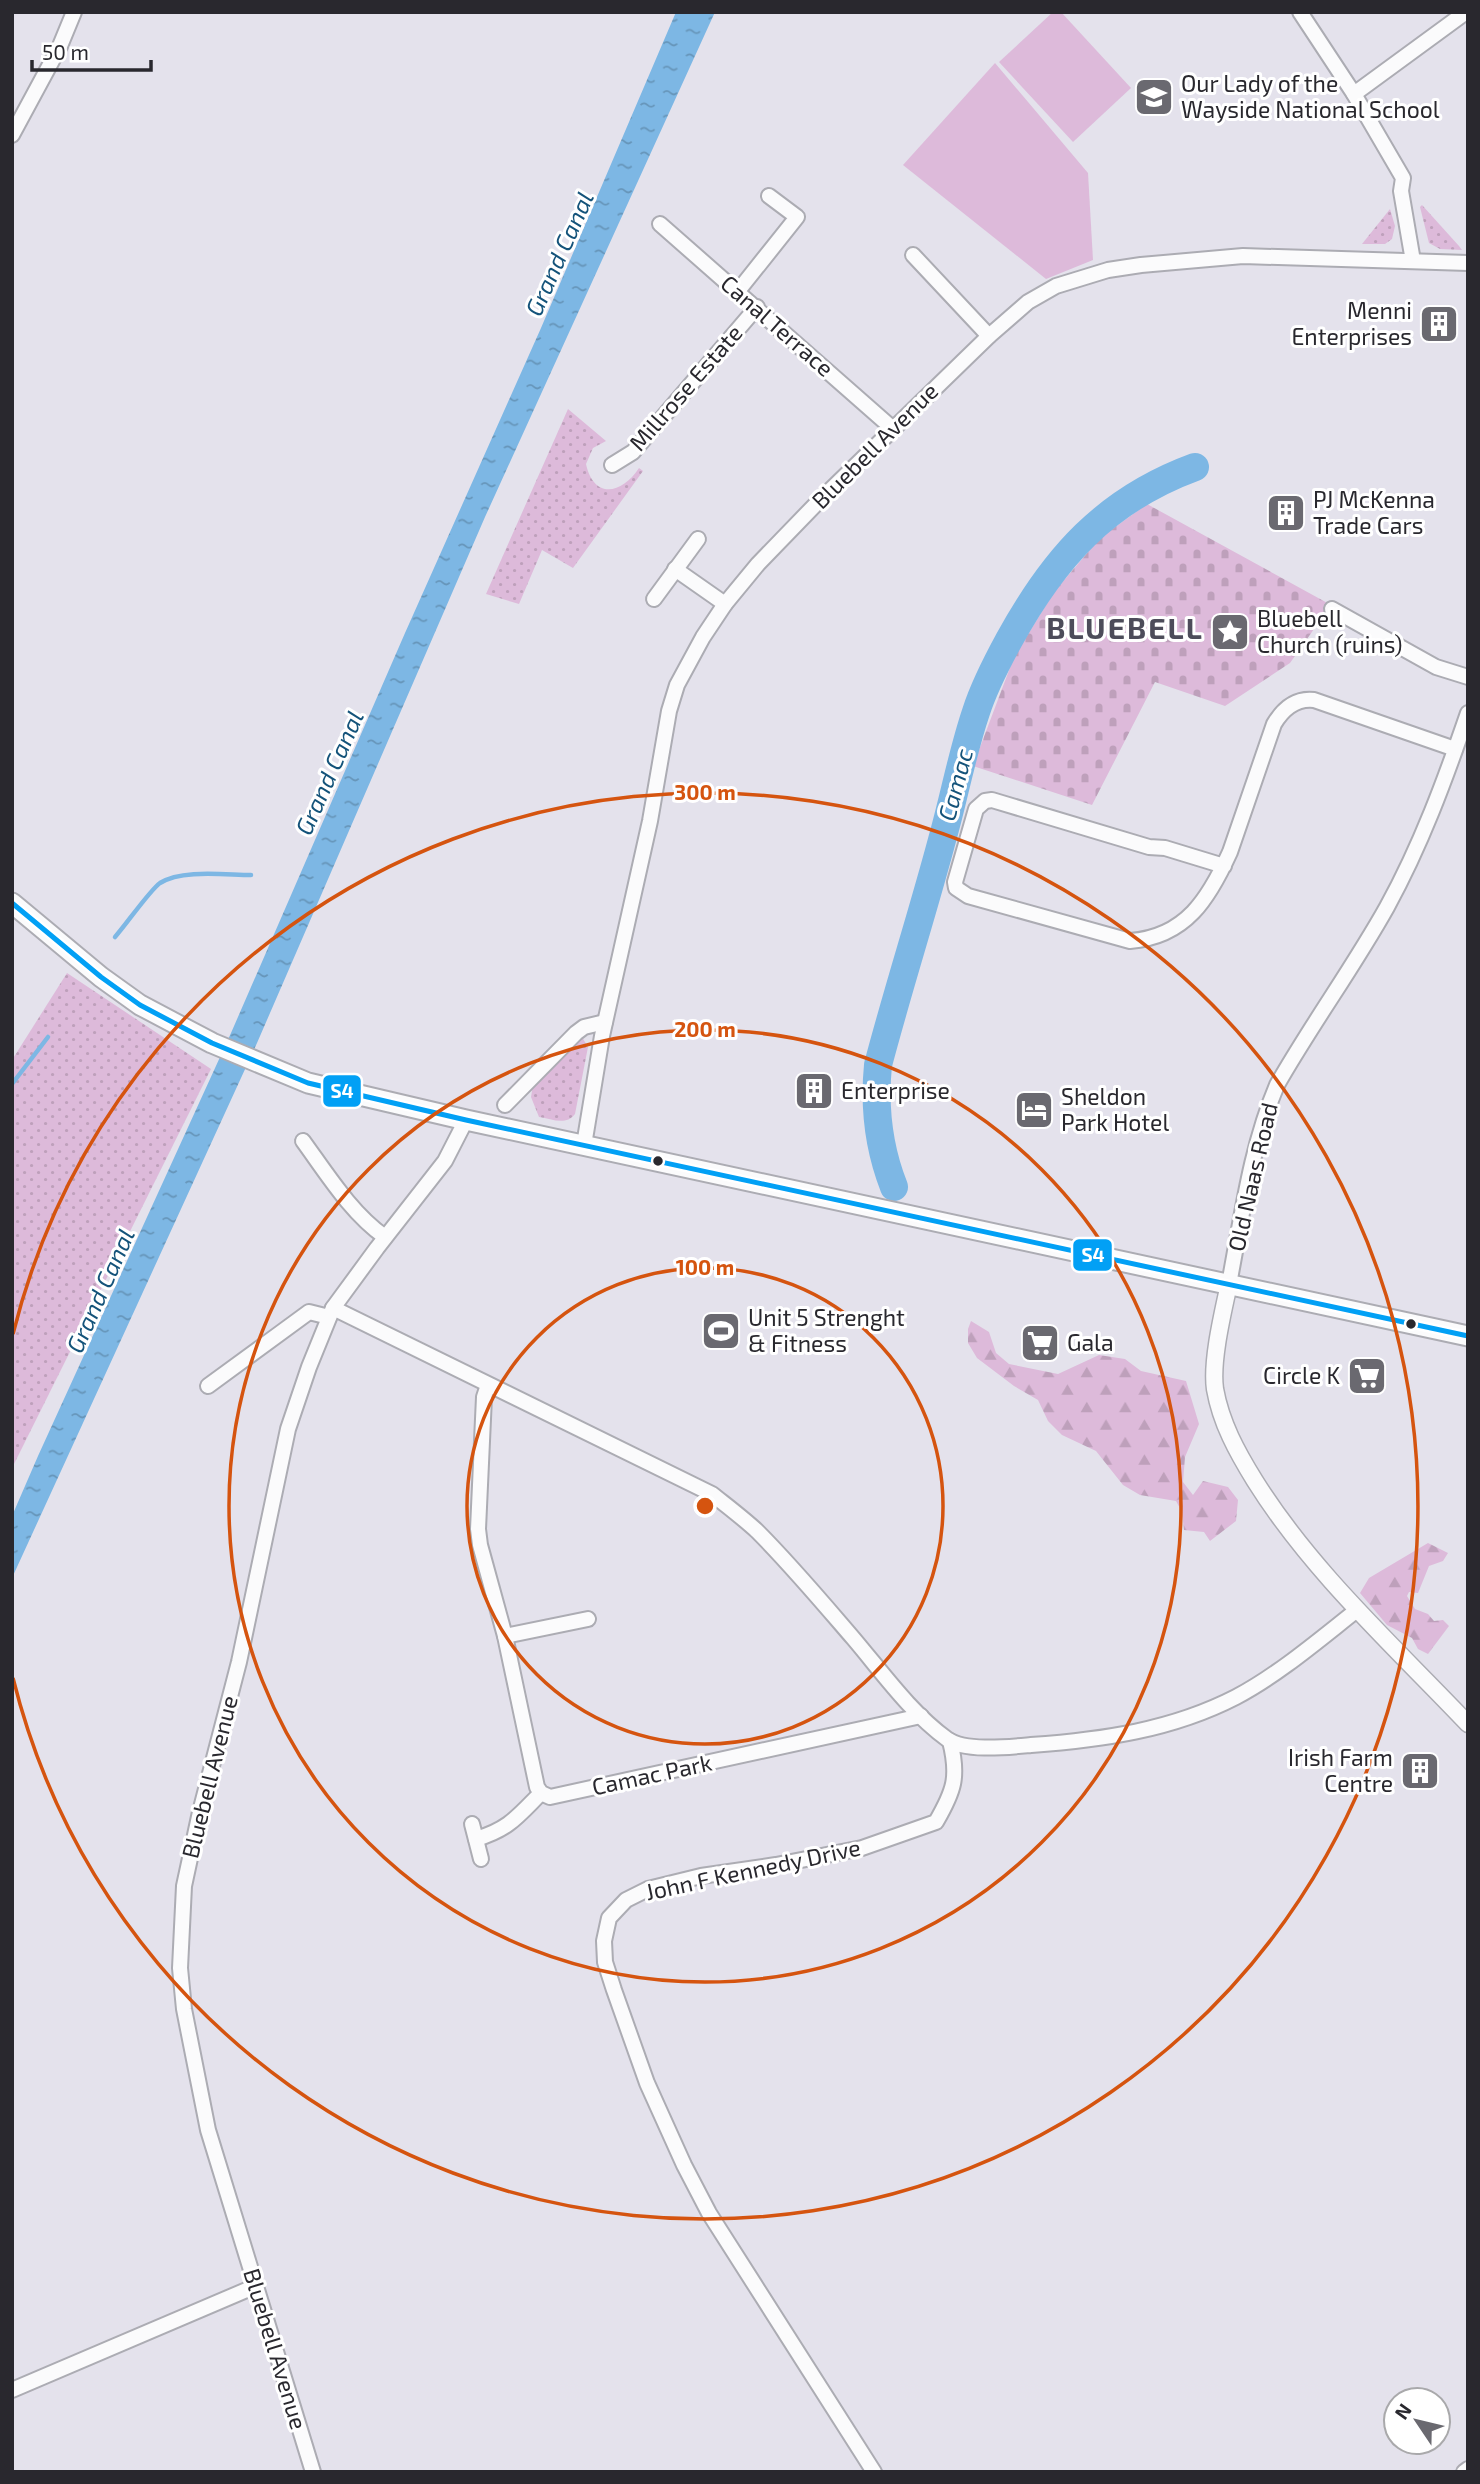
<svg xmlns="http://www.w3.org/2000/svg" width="1480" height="2484" viewBox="0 0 1480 2484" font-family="'Exo 2',sans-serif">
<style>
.grass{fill:url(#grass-dots)}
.forest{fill:url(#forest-firs)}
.cemetery{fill:url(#cemetery-stones)}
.garden{fill:#ddbada}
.water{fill:url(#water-ripples)}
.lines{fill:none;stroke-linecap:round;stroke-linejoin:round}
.stream{stroke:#7db7e4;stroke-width:4.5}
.river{stroke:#7db7e4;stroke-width:28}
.minor-casing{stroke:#acacb3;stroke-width:18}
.tertiary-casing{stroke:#acacb3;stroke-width:19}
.secondary-casing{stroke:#acacb3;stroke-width:23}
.minor{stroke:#fbfbfc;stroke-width:14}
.tertiary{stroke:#fbfbfc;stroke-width:16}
.secondary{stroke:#fbfbfc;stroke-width:19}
.bus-1-casing{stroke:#fff;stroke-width:10}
.bus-1{stroke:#02a0f5;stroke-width:5}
.ring{fill:none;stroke:#d5540f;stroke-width:3.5}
.bus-dot{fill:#29282e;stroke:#fff;stroke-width:2.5}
.labels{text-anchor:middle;stroke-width:6;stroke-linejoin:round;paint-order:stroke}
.poi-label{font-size:23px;fill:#29282e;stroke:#fff;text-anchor:start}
.street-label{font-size:23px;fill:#29282e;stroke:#fff}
.water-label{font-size:24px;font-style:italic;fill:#14537a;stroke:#fff}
.district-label{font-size:30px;font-weight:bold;letter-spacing:2px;fill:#4d4c5a;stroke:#fff}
.centre{fill:#d5540f;stroke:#fff;stroke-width:3.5}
.ring-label{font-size:21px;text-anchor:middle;font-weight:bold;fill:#d5540f;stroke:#fff;stroke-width:6;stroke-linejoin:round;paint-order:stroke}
.line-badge{stroke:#fff;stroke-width:2.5}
.badge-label{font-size:19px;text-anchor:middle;font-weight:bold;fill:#fff}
</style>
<defs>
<pattern id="grass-dots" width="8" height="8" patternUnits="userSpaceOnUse" patternTransform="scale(1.75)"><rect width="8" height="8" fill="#ddbada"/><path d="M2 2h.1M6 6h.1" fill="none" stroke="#bea0bb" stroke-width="1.8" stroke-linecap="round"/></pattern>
<pattern id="forest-firs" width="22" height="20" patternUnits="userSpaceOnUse" patternTransform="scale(1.75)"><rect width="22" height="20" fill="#ddbada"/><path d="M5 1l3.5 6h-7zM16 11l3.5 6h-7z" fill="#bea0bb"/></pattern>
<pattern id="cemetery-stones" width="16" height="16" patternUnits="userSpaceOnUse" patternTransform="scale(1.75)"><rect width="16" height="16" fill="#ddbada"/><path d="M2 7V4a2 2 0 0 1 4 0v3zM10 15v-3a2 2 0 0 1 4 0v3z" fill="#bea0bb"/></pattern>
<pattern id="water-ripples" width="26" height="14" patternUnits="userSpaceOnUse" patternTransform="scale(1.75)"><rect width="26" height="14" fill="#7db7e4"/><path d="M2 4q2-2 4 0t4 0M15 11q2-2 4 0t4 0" fill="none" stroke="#6695b9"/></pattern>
</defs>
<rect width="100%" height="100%" fill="#e4e2ec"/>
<g class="grass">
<polygon points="1422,205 1459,246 1462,250 1440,249 1429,243 1420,207"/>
<polygon points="1390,209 1395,226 1392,239 1385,244 1362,244"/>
<path d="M 568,409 L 606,441 L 593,448 L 586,464 C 594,500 622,494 639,468 L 643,471 L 573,568 L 542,550 L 519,604 L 486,594 Z"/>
<polygon points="67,973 211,1069 12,1468 12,1060"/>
<path d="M 582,1037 L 588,1047 L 575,1114 C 566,1126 552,1119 539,1117 L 531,1097 L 533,1085 Z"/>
</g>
<g class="forest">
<polygon points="971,1321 989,1332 996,1353 1009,1364 1058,1374 1099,1355 1125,1359 1141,1371 1186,1381 1199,1424 1185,1457 1183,1482 1193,1495 1203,1481 1228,1487 1238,1500 1236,1521 1210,1541 1204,1532 1184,1530 1182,1512 1176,1501 1140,1495 1123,1485 1096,1451 1062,1435 1048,1421 1038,1400 1014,1386 977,1358 968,1343 968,1329"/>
<polygon points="1428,1543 1448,1553 1443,1561 1429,1566 1418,1593 1409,1592 1407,1596 1415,1609 1428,1614 1434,1621 1443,1620 1449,1626 1428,1654 1418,1649 1412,1638 1387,1625 1360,1593 1369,1578"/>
</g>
<polygon class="cemetery" points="1147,504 1331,605 1290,663 1225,706 1155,682 1092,805 973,766 1014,657 1054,592 1100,538"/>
<g class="garden">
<polygon points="1053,12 1061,12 1131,88 1073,142 999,62"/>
<polygon points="995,63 1088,173 1093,260 1046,279 903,165"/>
</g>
<polygon class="water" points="676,12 715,12 485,517 257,1043 12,1578 12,1516 38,1456 231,1033 405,633 541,328"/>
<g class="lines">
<g class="stream">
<path d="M 115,937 C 125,926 150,890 160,883 C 182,869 226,875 251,875"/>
<polyline points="12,1084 48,1037"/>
</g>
<path class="river" d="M 894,1187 C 879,1149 874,1106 878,1065 C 898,989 922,915 942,840 C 954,798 962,753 976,712 C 984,687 997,662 1009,640 C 1054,558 1105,500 1195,467"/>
<g class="minor-casing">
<g id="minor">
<polyline points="1300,12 1354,94 1466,12"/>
<polyline points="1354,94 1403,178 1401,191 1413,261"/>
<polyline points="12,135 60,46 74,12"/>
<polyline points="660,224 892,428"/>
<polyline points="913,255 989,336"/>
<polyline points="738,291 797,217 769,196"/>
<polyline points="612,465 633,452 757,307"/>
<polyline points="675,569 725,604"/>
<polyline points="654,599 698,539"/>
<polyline points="1332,609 1436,667 1468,677"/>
<path d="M 1224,866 L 1165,848 L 1149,847 L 992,800 L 985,801 L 976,809 L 955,882 L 956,888 L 968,896 L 1130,941 C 1186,937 1209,898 1230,852 L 1274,724 C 1283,709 1296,698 1314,700 L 1455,749"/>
<polyline points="505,1105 576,1033 584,1027 605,1022"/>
<path d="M 303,1141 C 327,1174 351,1213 385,1237"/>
<polyline points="584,1145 602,1036 650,821 669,711 677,685 703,637 725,604 758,564 817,503 989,336 1028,302 1056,286 1108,270 1141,265 1243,256 1468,263"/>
<path d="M 1229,1284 C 1242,1217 1250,1149 1277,1085 C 1311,1025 1353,968 1387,907 C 1421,845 1445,780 1468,713"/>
<path d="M 333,1308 L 712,1494 C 727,1506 743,1518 757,1531 C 791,1565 822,1602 853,1638 C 882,1672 910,1712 947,1739 C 965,1752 1009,1747 1031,1745 C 1102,1740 1172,1730 1236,1697 C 1278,1675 1320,1639 1357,1610"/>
<polyline points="488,1385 484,1397 478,1529 480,1545 505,1636 537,1787 541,1793 550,1797 921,1716"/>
<polyline points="208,1386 309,1312 329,1317"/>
<polyline points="505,1636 588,1619"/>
<polyline points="472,1824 481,1859"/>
<path d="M 476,1839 C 509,1829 517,1817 541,1793"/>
<polyline points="12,2390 256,2286"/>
<polyline points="313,2472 208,2130 184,2009 180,1968 184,1886 200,1812 239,1662 288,1429 309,1367 333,1308 377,1248 445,1161 466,1120"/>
<path d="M 874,2472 L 709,2213 L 684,2165 L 647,2083 L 614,1990 L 605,1962 L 604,1941 L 609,1918 L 626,1900 L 648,1889 L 701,1876 L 776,1865 L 862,1848 L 936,1822 C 954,1791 959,1777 950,1741"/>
<polyline points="1464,2472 1468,2469"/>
</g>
</g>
<g class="tertiary-casing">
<path id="tertiary" d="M 1229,1284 C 1223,1312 1211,1361 1215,1389 C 1221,1423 1237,1452 1255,1481 C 1312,1572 1394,1646 1468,1724"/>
</g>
<g class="secondary-casing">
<polyline id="secondary" points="12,903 101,977 140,1005 212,1043 308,1083 466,1120 1468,1336"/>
</g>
<use href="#minor" class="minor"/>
<use href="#tertiary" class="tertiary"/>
<use href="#secondary" class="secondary"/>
<g class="bus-1-casing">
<polyline id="bus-1" points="12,903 101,977 140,1005 212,1043 308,1083 466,1120 1468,1336"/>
</g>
<use href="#bus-1" class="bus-1"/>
</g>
<g class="ring">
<circle cx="705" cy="1506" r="238"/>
<circle cx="705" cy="1506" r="476"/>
<path d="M13 1334A713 713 0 1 1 13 1678"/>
</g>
<defs>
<g id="school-square" transform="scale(2.0125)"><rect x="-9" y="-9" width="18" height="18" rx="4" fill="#6a6970" stroke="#fff"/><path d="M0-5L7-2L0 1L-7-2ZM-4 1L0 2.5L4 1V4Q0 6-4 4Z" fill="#fff"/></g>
<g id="building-square" transform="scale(2.0125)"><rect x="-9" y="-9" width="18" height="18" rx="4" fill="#6a6970" stroke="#fff"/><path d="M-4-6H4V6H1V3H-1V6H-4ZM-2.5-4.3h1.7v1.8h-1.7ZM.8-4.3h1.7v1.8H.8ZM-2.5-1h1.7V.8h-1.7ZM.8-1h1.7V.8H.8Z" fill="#fff"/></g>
<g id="sight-square" transform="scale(2.0125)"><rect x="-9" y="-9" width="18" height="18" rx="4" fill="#6a6970" stroke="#fff"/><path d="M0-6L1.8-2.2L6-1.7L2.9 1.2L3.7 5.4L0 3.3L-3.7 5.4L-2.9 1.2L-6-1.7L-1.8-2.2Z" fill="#fff"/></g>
<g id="hotel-square" transform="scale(2.0125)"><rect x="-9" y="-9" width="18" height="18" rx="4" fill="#6a6970" stroke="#fff"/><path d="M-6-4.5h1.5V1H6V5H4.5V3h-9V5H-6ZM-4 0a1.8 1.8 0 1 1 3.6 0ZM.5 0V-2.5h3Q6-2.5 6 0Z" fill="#fff"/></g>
<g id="stadium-square" transform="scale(2.0125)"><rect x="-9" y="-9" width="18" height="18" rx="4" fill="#6a6970" stroke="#fff"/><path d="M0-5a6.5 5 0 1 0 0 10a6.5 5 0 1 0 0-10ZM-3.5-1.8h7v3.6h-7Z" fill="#fff"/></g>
<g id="supermarket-square" transform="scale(2.0125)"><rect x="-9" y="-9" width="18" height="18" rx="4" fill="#6a6970" stroke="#fff"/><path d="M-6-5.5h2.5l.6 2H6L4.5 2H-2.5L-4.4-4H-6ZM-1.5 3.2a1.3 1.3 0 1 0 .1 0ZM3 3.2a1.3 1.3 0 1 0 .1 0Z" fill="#fff"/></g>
</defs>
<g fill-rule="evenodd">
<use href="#school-square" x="1154" y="97"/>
<use href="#building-square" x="1439" y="324"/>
<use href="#building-square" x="1286" y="513"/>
<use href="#sight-square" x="1230" y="632"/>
<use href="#building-square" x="814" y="1091"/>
<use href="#hotel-square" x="1034" y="1110"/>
<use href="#stadium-square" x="721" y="1331"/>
<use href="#supermarket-square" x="1040" y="1343"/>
<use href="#supermarket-square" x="1367" y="1376"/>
<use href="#building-square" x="1420" y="1771"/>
</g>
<g class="bus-dot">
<circle cx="658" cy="1161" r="6"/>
<circle cx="1411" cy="1324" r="6"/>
</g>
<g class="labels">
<g class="poi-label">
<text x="1181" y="92">Our Lady of the<tspan x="1181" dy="26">Wayside National School</tspan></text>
<text x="1412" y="319" text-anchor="end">Menni<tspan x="1412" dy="26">Enterprises</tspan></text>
<text x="1313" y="508">PJ McKenna<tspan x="1313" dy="26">Trade Cars</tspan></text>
<text x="1257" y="627">Bluebell<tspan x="1257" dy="26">Church (ruins)</tspan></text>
<text x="841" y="1099">Enterprise</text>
<text x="1061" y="1105">Sheldon<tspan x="1061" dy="26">Park Hotel</tspan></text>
<text x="748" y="1326">Unit 5 Strenght<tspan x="748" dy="26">&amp; Fitness</tspan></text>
<text x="1067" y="1351">Gala</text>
<text x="1340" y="1384" text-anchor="end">Circle K</text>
<text x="1393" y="1766" text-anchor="end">Irish Farm<tspan x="1393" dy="26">Centre</tspan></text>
</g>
<g class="street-label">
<text transform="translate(777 326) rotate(41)" y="8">Canal Terrace</text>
<text transform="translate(686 388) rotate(-49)" y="8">Millrose Estate</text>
<text transform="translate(875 446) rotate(-45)" y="8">Bluebell Avenue</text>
<text transform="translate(1253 1177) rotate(-77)" y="8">Old Naas Road</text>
<text transform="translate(652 1775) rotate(-12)" y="8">Camac Park</text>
<text transform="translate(210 1777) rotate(-76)" y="8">Bluebell Avenue</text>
<text transform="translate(753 1870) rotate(-12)" y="8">John F Kennedy Drive</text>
<text transform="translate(275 2349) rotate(73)" y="8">Bluebell Avenue</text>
</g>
<g class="water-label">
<text transform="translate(560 254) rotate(-66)" y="8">Grand Canal</text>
<text transform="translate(330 773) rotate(-66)" y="8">Grand Canal</text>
<text transform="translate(956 785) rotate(-75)" y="8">Camac</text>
<text transform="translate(101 1291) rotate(-66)" y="8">Grand Canal</text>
</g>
<g class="district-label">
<text x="1125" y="639">BLUEBELL</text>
</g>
</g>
<circle cx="705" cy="1506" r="10" class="centre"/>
<g class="ring-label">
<text x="705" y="800">300 m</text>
<text x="705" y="1037">200 m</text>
<text x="705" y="1275">100 m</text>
</g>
<g class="line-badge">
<rect x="322" y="1074" width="40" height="34" rx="7" fill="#02a0f5"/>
<rect x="1072" y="1238" width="41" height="34" rx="7" fill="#02a0f5"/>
</g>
<g class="badge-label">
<text x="342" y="1098">S4</text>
<text x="1093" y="1262">S4</text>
</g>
<rect width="1480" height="2484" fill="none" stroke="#29282e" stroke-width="28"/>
<g transform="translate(1417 2421) rotate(305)"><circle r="33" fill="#ffffff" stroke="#a9a9ab" stroke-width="2"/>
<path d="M0-5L12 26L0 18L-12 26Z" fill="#6a6970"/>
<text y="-10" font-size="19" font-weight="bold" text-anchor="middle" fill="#29282e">N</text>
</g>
<path d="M32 60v10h119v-10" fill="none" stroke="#29282e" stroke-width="3.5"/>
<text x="42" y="60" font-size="21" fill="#29282e" stroke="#ffffff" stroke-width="5" paint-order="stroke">50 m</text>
</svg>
